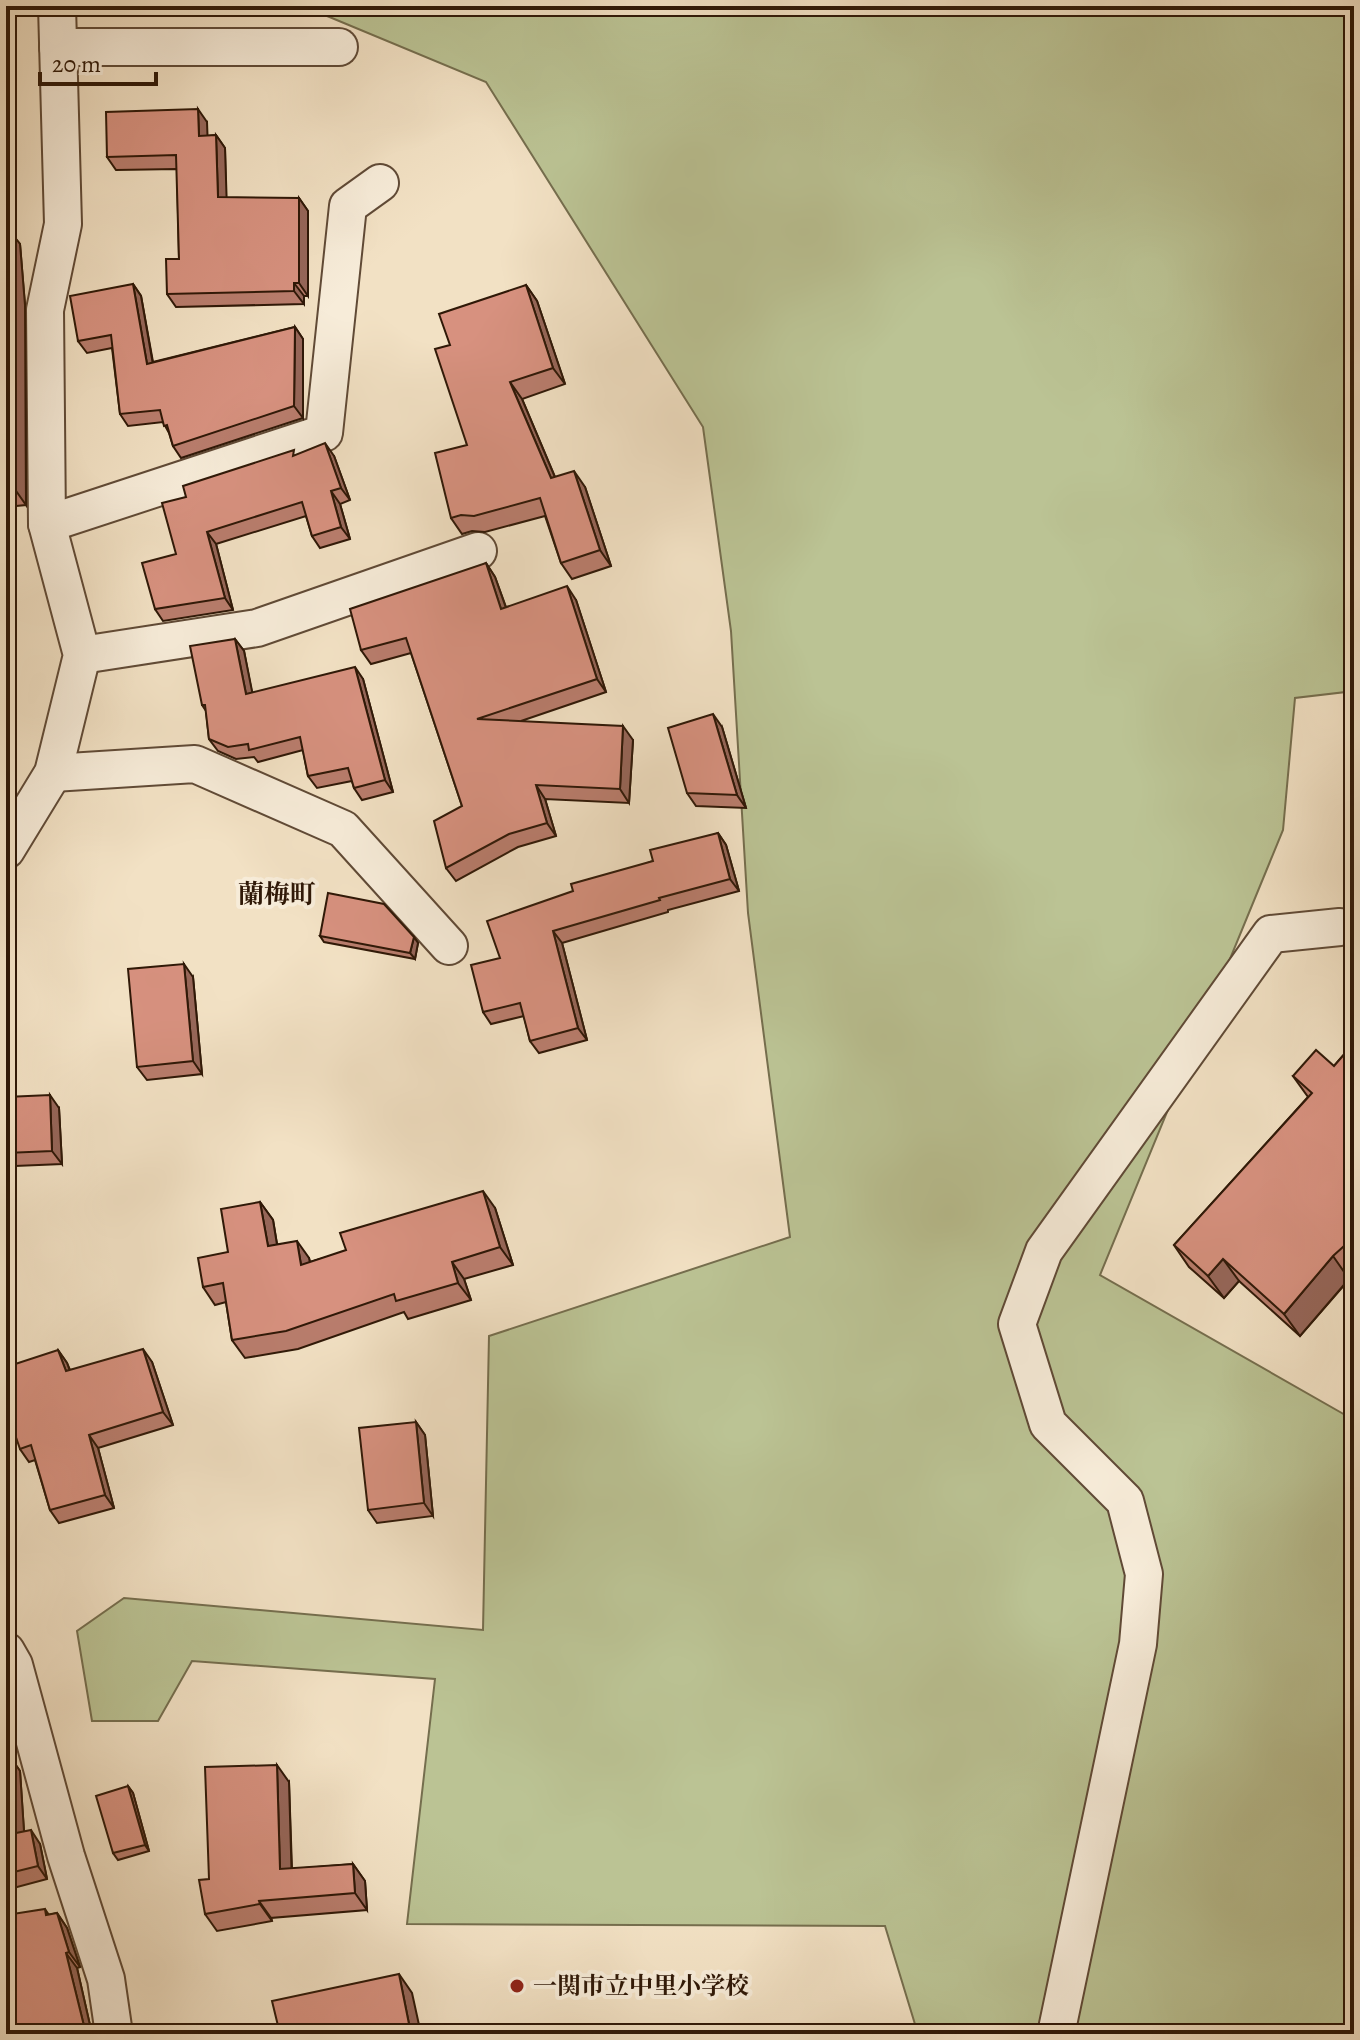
<svg xmlns="http://www.w3.org/2000/svg" width="1360" height="2040" viewBox="0 0 1360 2040" font-family="Alegreya,'Noto Serif JP',serif">
<style>
.green{fill:#bbc394;stroke:#756e4e;stroke-width:2}
.lines{fill:none;stroke-linecap:round;stroke-linejoin:round}
.minor-casing{stroke:#604a36;stroke-width:40}
.minor{stroke:#f7ecd9;stroke-width:36}
.wall{fill:#b97d6d;stroke:#2f1807;stroke-width:2}
.shaded-wall{fill:#966659;stroke:#2f1807;stroke-width:2}
.building{fill:#d7917f;stroke:#2f1807;stroke-width:2}
.poi-dot{fill:#8f2418;stroke:#f7ecd9;stroke-width:3}
.labels{text-anchor:middle;stroke-width:8;stroke-linejoin:round;paint-order:stroke}
.poi-label{font-size:24px;font-weight:bold;fill:#2f1807;stroke:#f7ecd9;text-anchor:start}
.neighbourhood-label{font-size:26px;font-weight:bold;fill:#2f1807;stroke:#f7ecd9}
</style>
<rect width="100%" height="100%" fill="#f2e1c4"/>
<filter id="stains"><feTurbulence type="fractalNoise" baseFrequency=".0025" numOctaves="4"/><feColorMatrix values="0 0 0 0 .2 0 0 0 0 .09 0 0 0 0 .02 0 0 0 .5 -.17"/></filter>
<radialGradient id="worn" r=".72"><stop offset=".6" stop-color="#630" stop-opacity="0"/><stop offset="1" stop-color="#630" stop-opacity=".3"/></radialGradient>
<polygon class="green" points="303,6 1354,6 1354,691 1295,698 1283,830 1100,1275 1354,1420 1354,2034 918,2034 885,1926 407,1924 435,1679 192,1661 158,1721 92,1721 77,1631 124,1598 483,1630 489,1336 790,1237 748,913 731,631 703,427 486,82"/>
<g class="lines">
<g class="minor-casing">
<g id="minor">
<polyline points="58,47 339,47"/>
<polyline points="47,524 324,433 348,206 380,183"/>
<polyline points="82,655 257,628 478,551"/>
<polyline points="53,773 195,764 343,829 449,946"/>
<polyline points="6,850 53,773 82,655 47,524 45,310 63,224 57,6"/>
<polyline points="6,1651 14,1665 66,1856 106,1979 114,2034"/>
<polyline points="1056,2034 1138,1644 1144,1574 1125,1501 1048,1424 1017,1324 1044,1251 1271,934 1340,927"/>
</g>
</g>
<use href="#minor" class="minor"/>
</g>
<g class="wall">
<polygon points="207,122 207,136 216,135 225,148 226,198 299,198 308,211 308,296 304,296 304,304 176,307 167,294 179,259 177,169 116,170 107,157"/>
<polygon points="6,228 20,244 25,305 26,505 6,507"/>
<polygon points="133,284 141,296 153,362 295,327 303,339 303,418 181,458 173,446 169,433 163,422 128,426 120,414 112,348 87,353 78,341"/>
<polygon points="526,285 537,301 565,384 522,399 555,477 585,487 611,566 572,579 561,563 545,516 485,532 472,531 462,534 451,518 467,445 450,345"/>
<polygon points="297,455 334,456 350,500 340,504 350,539 320,548 312,536 306,516 216,544 233,610 163,621 155,609 176,554 186,497"/>
<polygon points="486,563 495,577 506,607 576,600 606,692 521,721 633,740 629,803 545,799 556,836 518,847 456,881 446,868 462,806 411,653 371,664 361,650"/>
<polygon points="235,639 244,651 252,693 363,679 393,792 362,800 354,788 352,781 317,788 308,776 303,750 258,762 254,757 236,759 218,751 209,739 206,711 202,705"/>
<polygon points="722,727 746,808 696,806 687,793"/>
<polygon points="718,833 726,845 739,891 668,910 668,912 562,943 587,1040 539,1053 530,1041 524,1016 491,1024 483,1012 500,958 573,891 653,861"/>
<polygon points="320,936 414,937 418,943 415,959 324,942"/>
<polygon points="193,977 202,1074 147,1080 137,1067"/>
<polygon points="1354,1043 1354,1274 1300,1336 1239,1281 1224,1298 1189,1267 1174,1245 1308,1097 1293,1076 1334,1066"/>
<polygon points="59,1108 62,1164 15,1166 6,1153"/>
<polygon points="260,1202 273,1220 277,1244 309,1258 310,1262 495,1208 513,1265 464,1279 471,1300 408,1319 404,1312 298,1349 245,1358 232,1340 226,1302 215,1305 203,1287 228,1252"/>
<polygon points="58,1350 67,1363 70,1370 152,1362 173,1425 98,1448 114,1508 59,1523 50,1510 35,1460 29,1462 20,1449"/>
<polygon points="416,1422 425,1435 433,1516 377,1523 368,1510"/>
<polygon points="11,1758 20,1771 24,1832 40,1844 47,1879 6,1890 6,1759"/>
<polygon points="289,1782 292,1869 353,1864 365,1881 367,1910 271,1918 272,1921 217,1931 205,1914 209,1879"/>
<polygon points="128,1786 133,1793 149,1851 118,1860 113,1853"/>
<polygon points="45,1909 49,1915 57,1913 67,1928 80,1967 77,1968 92,2034"/>
</g>
<g class="shaded-wall">
<polygon points="198,109 207,122 208,149 199,136"/>
<polygon points="216,135 225,148 227,210 218,197"/>
<polygon points="299,198 308,211 308,296 299,283"/>
<polygon points="7,227 20,244 25,305 26,505 14,488"/>
<polygon points="294,283 304,296 304,304 294,291"/>
<polygon points="133,284 141,296 155,376 147,364"/>
<polygon points="526,285 537,301 565,384 553,368"/>
<polygon points="295,327 303,339 303,418 294,406"/>
<polygon points="510,382 522,399 562,494 551,478"/>
<polygon points="325,443 334,456 350,500 341,488"/>
<polygon points="574,471 585,487 611,566 600,550"/>
<polygon points="331,491 340,504 350,539 341,527"/>
<polygon points="207,532 216,544 233,610 225,598"/>
<polygon points="486,563 495,577 511,622 501,609"/>
<polygon points="567,586 576,600 606,692 597,679"/>
<polygon points="235,639 244,651 255,706 246,694"/>
<polygon points="355,667 363,679 393,792 385,780"/>
<polygon points="713,714 722,727 746,808 737,795"/>
<polygon points="623,726 633,740 629,803 620,789"/>
<polygon points="536,785 545,799 556,836 547,823"/>
<polygon points="718,833 726,845 739,891 730,879"/>
<polygon points="553,931 562,943 587,1040 578,1028"/>
<polygon points="414,937 418,943 415,959 410,953"/>
<polygon points="184,964 193,977 202,1074 193,1061"/>
<polygon points="50,1095 59,1108 62,1164 52,1151"/>
<polygon points="483,1191 495,1208 513,1265 500,1247"/>
<polygon points="260,1202 273,1220 280,1263 268,1246"/>
<polygon points="297,1241 309,1258 314,1282 301,1265"/>
<polygon points="1333,1256 1349,1279 1300,1336 1284,1314"/>
<polygon points="1223,1259 1239,1281 1224,1298 1208,1276"/>
<polygon points="452,1262 464,1279 471,1300 458,1283"/>
<polygon points="143,1349 152,1362 173,1425 163,1412"/>
<polygon points="58,1350 67,1363 75,1385 66,1371"/>
<polygon points="416,1422 425,1435 433,1516 424,1503"/>
<polygon points="89,1435 98,1448 114,1508 105,1495"/>
<polygon points="11,1758 20,1771 25,1846 16,1833"/>
<polygon points="277,1765 289,1782 292,1886 280,1869"/>
<polygon points="128,1786 133,1793 149,1851 145,1845"/>
<polygon points="31,1830 40,1844 47,1879 38,1866"/>
<polygon points="353,1864 365,1881 367,1910 355,1893"/>
<polygon points="259,1901 271,1918 272,1921 260,1904"/>
<polygon points="57,1913 67,1928 80,1967 69,1952"/>
<polygon points="66,1953 77,1968 92,2034 86,2034"/>
<polygon points="399,1974 412,1993 421,2034 411,2034"/>
</g>
<g class="building">
<polygon points="198,109 199,136 216,135 218,197 299,198 299,283 294,283 294,291 167,294 166,259 179,259 176,155 107,157 106,112"/>
<polygon points="7,227 12,288 14,488 6,489 6,228"/>
<polygon points="133,284 147,364 295,327 294,406 173,446 167,425 164,426 160,410 120,414 111,335 78,341 70,296"/>
<polygon points="526,285 553,368 510,382 551,478 574,471 600,550 561,563 540,498 474,516 461,515 451,518 435,453 467,445 435,349 450,345 439,314"/>
<polygon points="325,443 341,488 331,491 341,527 312,536 302,502 207,532 225,598 155,609 142,563 176,554 162,503 186,497 183,486 294,450 293,456"/>
<polygon points="486,563 501,609 567,586 597,679 477,719 623,726 620,789 536,785 547,823 509,834 446,868 434,821 462,806 406,638 361,650 350,609"/>
<polygon points="235,639 246,694 355,667 385,780 354,788 348,768 308,776 300,737 249,750 248,744 228,747 209,739 205,705 202,705 190,646"/>
<polygon points="713,714 737,795 687,793 668,728"/>
<polygon points="718,833 730,879 659,898 660,900 553,931 578,1028 530,1041 520,1003 483,1012 471,965 500,958 487,921 573,891 571,884 653,861 650,850"/>
<polygon points="328,893 384,904 414,937 410,953 320,936"/>
<polygon points="184,964 193,1061 137,1067 128,969"/>
<polygon points="1354,1043 1354,1237 1333,1256 1284,1314 1223,1259 1208,1276 1174,1245 1312,1093 1293,1076 1316,1050 1334,1066"/>
<polygon points="50,1095 52,1151 6,1153 6,1097"/>
<polygon points="483,1191 500,1247 452,1262 458,1283 396,1301 394,1294 286,1331 232,1340 223,1283 203,1287 198,1258 228,1252 221,1209 260,1202 268,1246 297,1241 301,1265 346,1250 340,1233"/>
<polygon points="143,1349 163,1412 89,1435 105,1495 50,1510 31,1445 20,1449 6,1408 6,1367 58,1350 66,1371"/>
<polygon points="416,1422 424,1503 368,1510 359,1428"/>
<polygon points="11,1758 16,1833 31,1830 38,1866 6,1874 6,1759"/>
<polygon points="277,1765 280,1869 353,1864 355,1893 259,1901 260,1904 205,1914 199,1880 209,1879 205,1767"/>
<polygon points="128,1786 145,1845 113,1853 96,1796"/>
<polygon points="45,1909 46,1915 57,1913 69,1952 66,1953 86,2034 7,2034 6,2029 6,1915"/>
<polygon points="399,1974 411,2034 280,2034 272,2001"/>
</g>
<circle class="poi-dot" cx="517" cy="1986" r="8"/>
<g class="labels">
<g class="poi-label">
<text x="533" y="1994">一関市立中里小学校</text>
</g>
<g class="neighbourhood-label">
<text x="277" y="903">蘭梅町</text>
</g>
</g>
<rect width="1360" height="2040" fill="none" stroke="#f2e1c4" stroke-width="32"/>
<rect x="8" y="8" width="1344" height="2024" fill="none" stroke="#2f1807" stroke-width="4"/>
<rect x="16" y="16" width="1328" height="2008" fill="none" stroke="#2f1807" stroke-width="2"/>
<path d="M40 72v12h116v-12" fill="none" stroke="#2f1807" stroke-width="4"/>
<text x="52" y="72" font-size="24" fill="#2f1807" stroke="#f7ecd9" stroke-width="6" paint-order="stroke">20 m</text>
<rect width="100%" height="100%" filter="url(#stains)"/>
<rect width="100%" height="100%" fill="url(#worn)"/>
</svg>
